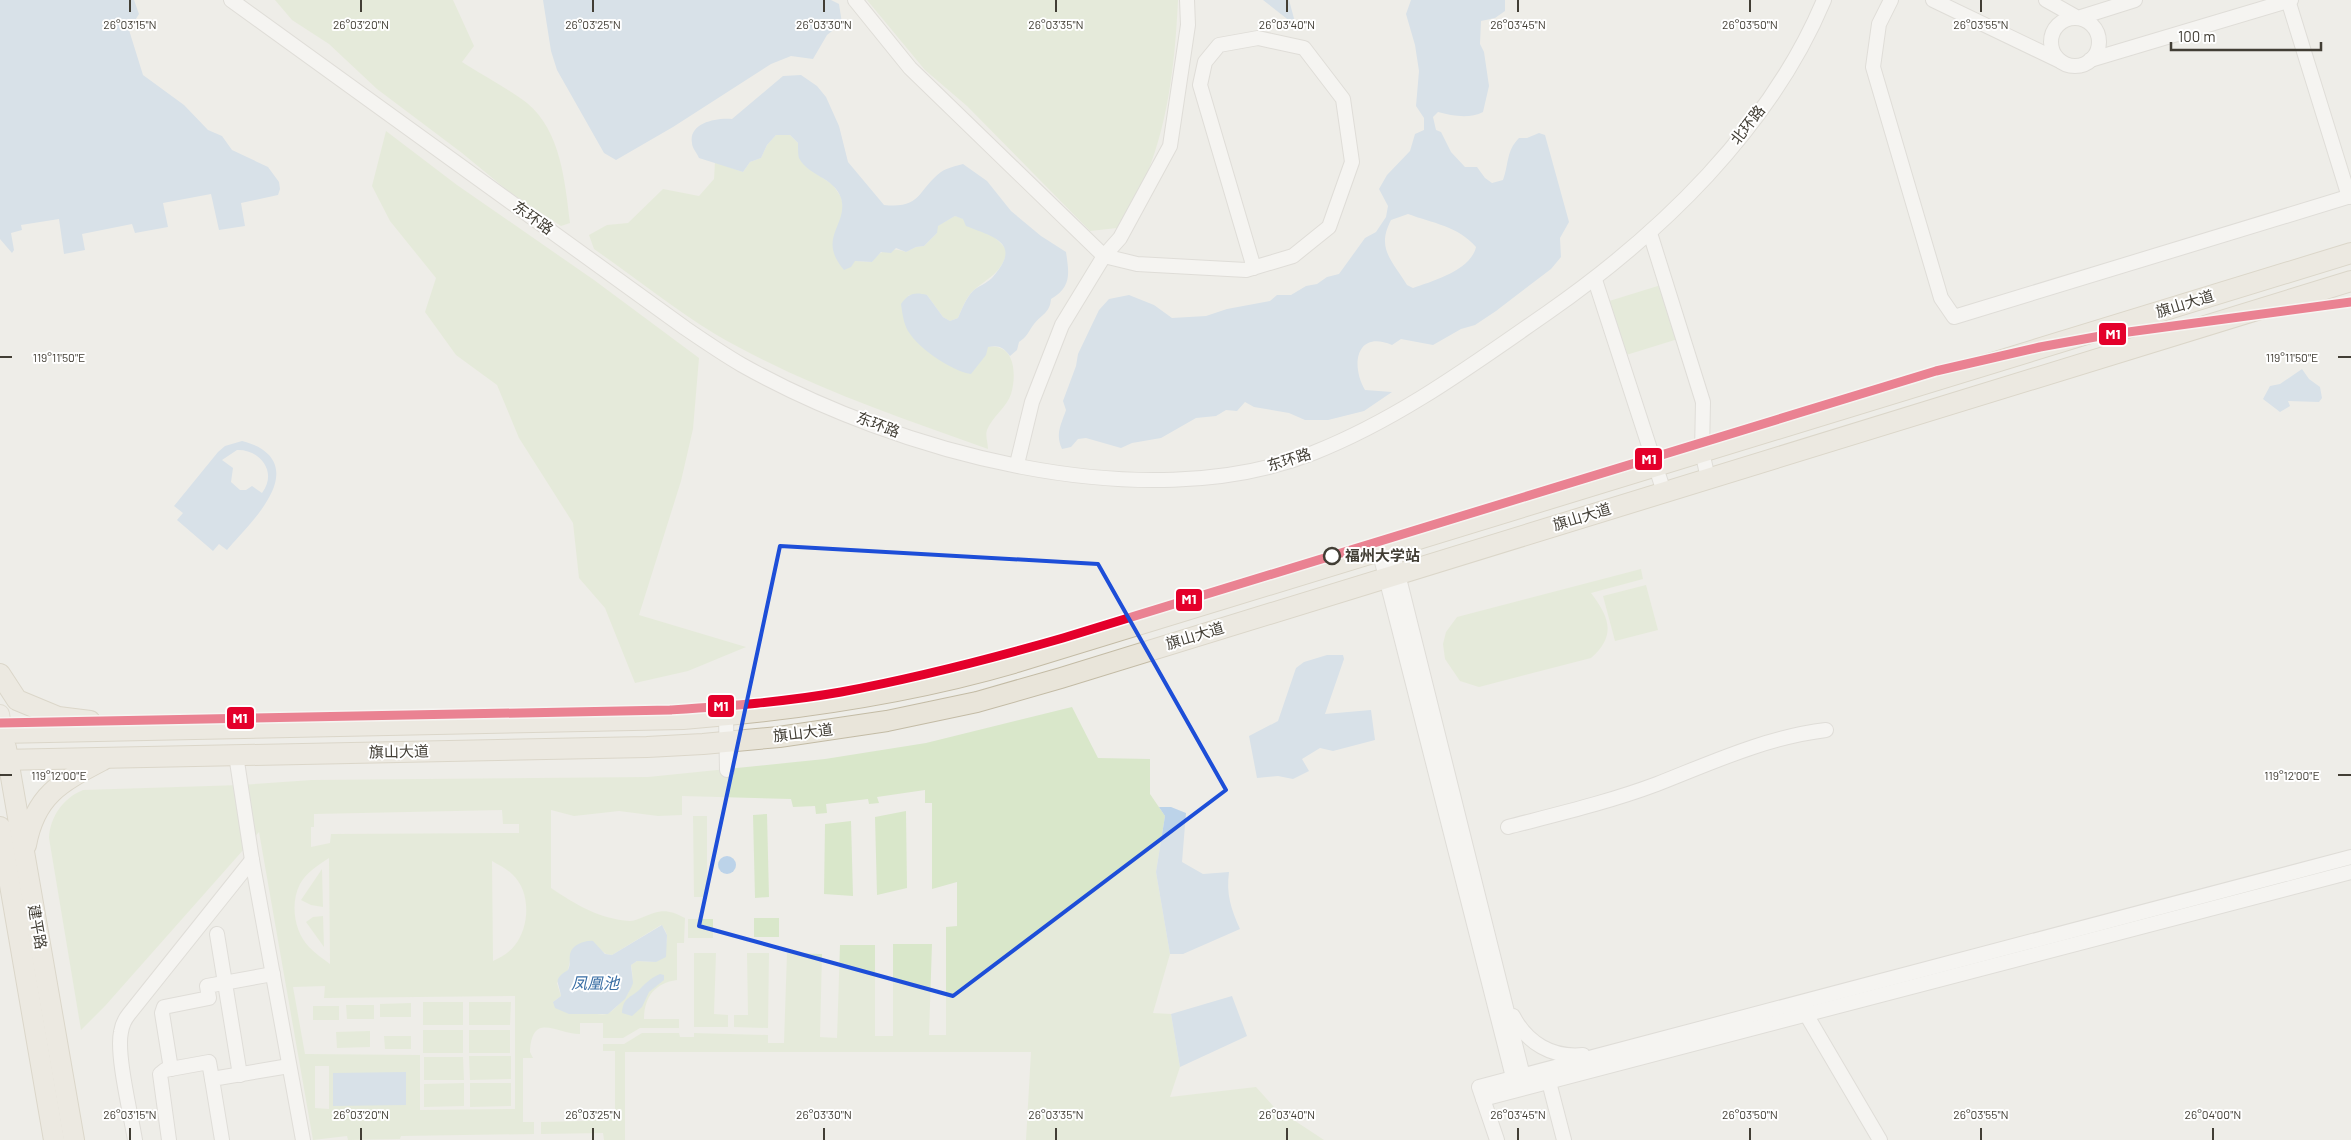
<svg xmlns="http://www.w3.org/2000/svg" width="2351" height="1140" viewBox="0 0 2351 1140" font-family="Barlow,'Noto Sans SC',sans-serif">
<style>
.green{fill:#d9e7ca;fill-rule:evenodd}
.water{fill:#bcd3e9;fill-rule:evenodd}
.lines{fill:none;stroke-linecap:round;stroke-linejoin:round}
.minor-casing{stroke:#cccac5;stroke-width:16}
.major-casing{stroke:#cfc9b7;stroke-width:20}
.highway-casing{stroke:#c3bba5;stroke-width:22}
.minor{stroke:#fcfcfc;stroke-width:14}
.major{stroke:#efece4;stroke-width:18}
.highway{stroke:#e9e5da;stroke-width:20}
.metro-1-casing{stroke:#fff;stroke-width:12}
.metro-1{stroke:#e4002b;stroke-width:9}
.marked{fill:none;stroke:#1d4ed8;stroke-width:4;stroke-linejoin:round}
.ticks{fill:none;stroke:#423e35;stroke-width:2}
.stop-dot{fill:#fff;stroke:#423e35;stroke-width:2.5}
.labels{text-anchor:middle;stroke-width:4;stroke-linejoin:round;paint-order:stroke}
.street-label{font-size:15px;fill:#423e35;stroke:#fff}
.stop-label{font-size:15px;font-weight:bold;fill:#423e35;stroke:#fff;text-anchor:start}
.water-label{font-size:16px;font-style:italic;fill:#396ea4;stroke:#fff}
.ticks-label{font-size:12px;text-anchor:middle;fill:#423e35;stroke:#fff;stroke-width:4;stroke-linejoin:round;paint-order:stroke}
.line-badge{stroke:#fff;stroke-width:2}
.badge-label{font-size:14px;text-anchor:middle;font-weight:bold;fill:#fff}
</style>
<rect width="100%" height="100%" fill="#eeede8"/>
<g class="green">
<path d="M 275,0 L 453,0 L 474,46 L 462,62 C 482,75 509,89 527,103 C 561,131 565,182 570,223 L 561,226 L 507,190 L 462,153 L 377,89 L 329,44 L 292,20 Z"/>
<path d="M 867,0 L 1178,0 C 1175,64 1168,129 1141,188 C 1135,202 1125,215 1117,228 L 1090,231 L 967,106 L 925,70 Z"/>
<polygon points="386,131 457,185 594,280 699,358 693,429 681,481 639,615 746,647 688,671 635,683 605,608 579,578 573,523 519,438 497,385 456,355 425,312 436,278 390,221 372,186"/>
<path d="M 776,135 L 790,135 L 798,143 L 810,169 L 833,185 L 841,197 L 855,261 L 872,262 C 880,249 893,247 906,252 L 916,247 L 924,246 L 937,233 L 937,226 L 955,216 C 971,220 999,237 1007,251 C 1002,273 989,277 974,290 C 966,297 962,309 958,318 L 950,321 L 943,317 L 927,295 L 908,295 L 987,347 C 1015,342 1017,374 1011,394 C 1007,407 992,417 987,430 C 985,435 988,443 988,449 C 895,416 801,384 715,334 C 673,308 634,277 594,249 L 589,235 L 607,225 L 628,223 L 663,189 L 699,196 L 714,179 L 715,162 L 743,172 L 750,162 L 761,158 L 767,145 Z"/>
<polygon points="1661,285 1678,339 1623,356 1606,302"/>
<path d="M 1641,569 L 1643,579 L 1591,593 C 1609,617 1617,635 1591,658 L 1479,687 L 1460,681 L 1445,659 L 1443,644 L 1446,632 L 1457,617 Z"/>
<polygon points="1646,585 1658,630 1615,641 1603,596"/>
<path d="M 1072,707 L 1098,758 L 1150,759 L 1150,794 L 1165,816 L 1156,872 L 1170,954 L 1153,1013 L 1171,1014 L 1180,1067 L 1170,1097 L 1256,1087 L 1274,1107 L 1324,1140 L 1026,1140 L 1031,1052 L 625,1052 L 625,1140 L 604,1140 L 603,1133 L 541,1134 L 541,1122 L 583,1121 L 584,1110 L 615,1110 L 615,1051 L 603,1051 L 603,1044 L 624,1044 L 642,1033 L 679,1033 L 680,1037 L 694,1037 L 694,1033 L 768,1035 L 768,1043 L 784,1043 L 787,953 L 822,954 L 820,1037 L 837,1038 L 840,945 L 875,945 L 875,1036 L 893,1036 L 893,944 L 932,944 L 929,1035 L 946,1035 L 946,927 L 957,926 L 957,882 L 932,889 L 932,803 L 925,803 L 925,790 L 877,797 L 879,803 L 869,804 L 868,799 L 826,804 L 827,813 L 816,814 L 815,806 L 793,807 L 791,799 L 682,796 L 682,815 L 658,816 L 619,811 L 574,816 L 551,810 L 551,888 C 575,904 599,919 630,921 C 634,921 637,919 641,918 C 660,910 666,908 685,918 L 684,943 L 677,943 L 677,980 C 655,983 644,997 644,1019 L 679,1019 L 679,1028 L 640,1028 L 623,1038 L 603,1038 L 603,1023 L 580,1023 L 580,1034 C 556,1034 532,1011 530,1052 L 533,1058 L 523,1058 L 523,1122 L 534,1122 L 534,1134 L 401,1136 L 400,1139 L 348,1140 L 347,1136 L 313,1140 L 259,832 L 105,1006 L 81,1030 L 49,838 C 50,817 63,798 83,790 L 241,785 L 312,780 L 648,777 L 825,759 L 926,743 ZM 502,810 L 503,824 L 519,824 L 519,833 L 331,834 L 330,843 L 311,847 L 311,827 L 314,827 L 314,814 ZM 329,858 L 330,964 C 323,959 315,953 309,947 C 294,932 290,903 300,884 C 306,873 318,865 329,858 ZM 492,861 C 499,865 507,869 512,874 C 531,891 530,926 515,945 C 509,953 501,957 493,961 ZM 661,925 C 674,937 663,951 656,962 L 637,961 L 631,965 C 635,983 630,995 616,1007 C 614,1009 610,1013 607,1014 C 595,1017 566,1005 553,1002 L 561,996 L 557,983 L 568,970 L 570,961 L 597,947 L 606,954 L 612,955 ZM 325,986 L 324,998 L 515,996 L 515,1109 L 420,1110 L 420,1055 L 305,1054 L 293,987 ZM 315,1066 L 329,1066 L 329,1109 L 315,1108 Z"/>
<polygon points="906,811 907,888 877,895 875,817"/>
<polygon points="767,814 769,897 755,898 753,815"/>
<polygon points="693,816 707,816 707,897 694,897"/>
<polygon points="851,821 853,896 824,894 825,824"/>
<polygon points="322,869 323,907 311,905 301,900"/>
<polygon points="323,916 324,947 306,922 313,917"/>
<rect x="754" y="918" width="25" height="19"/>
<rect x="688" y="919" width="25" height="19"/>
<polygon points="694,953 716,953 714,1014 728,1015 728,1027 694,1027"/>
<polygon points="747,953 769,953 768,1028 734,1027 734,1015 748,1015"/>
<rect x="423" y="1002" width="40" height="23"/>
<polygon points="469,1002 511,1002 510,1025 469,1025"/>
<polygon points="411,1003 411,1017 380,1017 380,1004"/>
<polygon points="346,1005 374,1005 374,1019 347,1019"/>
<rect x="313" y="1006" width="26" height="14"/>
<rect x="423" y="1030" width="40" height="23"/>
<rect x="469" y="1030" width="41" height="23"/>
<polygon points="370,1031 370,1047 337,1048 336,1032"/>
<polygon points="384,1036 411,1036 411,1049 385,1049"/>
<polygon points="469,1056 511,1056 511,1079 470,1080"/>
<polygon points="424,1057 463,1057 464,1080 424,1080"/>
<polygon points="464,1083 464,1106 424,1107 424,1084"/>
<polygon points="470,1083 511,1083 511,1106 470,1107"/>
</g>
<g class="water">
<polygon points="0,0 134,0 139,14 129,30 143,75 184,105 208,130 222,136 232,150 268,167 279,182 280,189 278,195 241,203 245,226 219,230 211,194 163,203 168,227 135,233 132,224 82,234 85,250 64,254 59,219 21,225 22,230 11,233 14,250 12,253 0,239"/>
<polygon points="543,0 831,0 839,4 842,23 827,35 813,59 791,56 771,64 673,127 616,160 604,153 557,70 551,51"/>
<polygon points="1263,0 1289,0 1296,26"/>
<path d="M 1411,0 L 1505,0 L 1505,11 L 1495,18 L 1481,21 L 1480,44 L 1484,52 L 1489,86 L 1483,112 C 1470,119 1452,116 1438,112 L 1433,117 L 1436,130 L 1441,132 L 1451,152 L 1465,167 L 1477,167 L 1485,178 L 1492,183 L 1503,180 C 1509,164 1506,151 1519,138 L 1527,138 L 1539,133 L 1545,135 L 1569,222 L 1560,238 L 1561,257 L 1551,269 L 1496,311 L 1475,325 L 1461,329 L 1433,345 L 1401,339 L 1392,345 C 1357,330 1350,364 1365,390 L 1392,392 L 1364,411 L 1328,420 L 1305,420 L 1289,413 L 1254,407 L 1245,402 L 1237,411 L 1226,410 L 1216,416 L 1196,418 L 1161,438 L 1132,443 L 1121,448 L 1086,438 L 1078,439 L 1071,447 L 1062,449 C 1055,434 1061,425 1066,410 L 1063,401 L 1076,366 L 1078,354 L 1099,310 L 1109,299 L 1129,295 L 1154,305 L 1172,318 L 1206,316 L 1227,309 L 1270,301 L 1277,295 L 1291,295 L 1306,286 L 1317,284 L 1327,277 L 1339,274 L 1365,238 L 1376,232 L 1386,217 L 1388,206 L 1379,189 L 1387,175 L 1410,151 L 1415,134 L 1424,130 L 1424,118 L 1416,106 L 1419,71 L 1415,45 L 1406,14 ZM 1408,214 C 1432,223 1458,226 1476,247 C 1471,270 1433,281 1413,288 L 1407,285 C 1392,260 1376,249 1391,220 Z"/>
<path d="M 801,75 L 817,86 L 826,97 L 839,126 L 848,162 L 884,205 C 922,209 917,190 941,172 C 947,168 956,166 963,164 L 987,181 L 1011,211 L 1041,236 L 1066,252 C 1069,273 1072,287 1051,299 C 1050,313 1041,315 1034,324 C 1028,332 1027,337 1019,342 L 1017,350 L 1010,356 C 1003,347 999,345 988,347 L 986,355 L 971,374 C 951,371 914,346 906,327 C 903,320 902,311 901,304 C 909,293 915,292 927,295 L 943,317 L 950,321 L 958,318 C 962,309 966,298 973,291 C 978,286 986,284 992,278 C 1022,244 997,238 966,226 L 963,219 L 955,216 L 938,226 L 937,233 L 924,246 L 916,247 L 906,252 L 896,248 L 891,253 L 881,252 L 872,262 L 855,261 L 851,267 L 844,270 C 816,237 849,225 841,198 C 834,177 808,176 799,158 C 798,155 798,147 798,143 L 790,135 L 776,135 L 767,145 L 761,158 L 750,162 L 743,172 L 699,158 C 697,153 692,148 692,143 C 688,123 717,117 732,119 L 783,76 Z"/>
<polygon points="2302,369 2309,379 2320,387 2322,398 2319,402 2288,401 2290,406 2280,412 2263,399 2270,386 2280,384"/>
<path d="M 242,441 C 253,444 261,447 269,455 C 295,484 245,528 227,550 L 219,544 L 213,551 L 177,520 L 183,513 L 174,506 L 218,452 L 225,446 ZM 237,450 C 260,449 278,472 262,493 L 252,486 L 246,490 L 240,490 L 231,482 L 233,468 L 222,460 Z"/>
<polygon points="1327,655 1343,655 1344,659 1325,714 1371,710 1375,740 1333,751 1320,748 1302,759 1309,771 1293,779 1278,776 1257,778 1249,736 1278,721 1296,668 1304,662"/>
<path d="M 1159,807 L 1171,807 L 1186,813 L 1182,862 L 1203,874 L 1229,872 C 1226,894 1231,909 1240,929 L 1183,954 L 1170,954 L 1156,872 L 1165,816 Z"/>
<circle cx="727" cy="865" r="9"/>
<path d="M 662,925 L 667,935 L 666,957 L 656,962 L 637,961 L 631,965 L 633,983 L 631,988 L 625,999 L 608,1014 L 569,1014 L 555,1008 L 553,1002 L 561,996 C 559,981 552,980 568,970 C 571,964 569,960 570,954 C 572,945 585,940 593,941 L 605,954 L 612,955 Z"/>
<path d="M 660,974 L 664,975 L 664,980 L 649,992 L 642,1007 L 632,1016 L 622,1013 C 623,996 632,998 641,988 C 647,982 651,978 660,974 Z"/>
<polygon points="1232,996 1247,1036 1180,1067 1171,1014"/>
<polygon points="406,1072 406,1105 333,1106 333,1073"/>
</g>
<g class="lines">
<g class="minor-casing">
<g id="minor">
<path d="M 231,0 L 685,328 C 704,341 723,354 742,365 C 897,452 1142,520 1313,453 C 1399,419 1472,365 1547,313 C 1659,235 1770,129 1824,0"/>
<polyline points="855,0 910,68 1104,256 1137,264 1246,270 1293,256 1329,227 1352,162 1343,99 1304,48 1258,38 1219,45 1205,62 1200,85 1254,268"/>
<polyline points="1891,0 1879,24 1873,67 1941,298 1954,317 2351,196"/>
<polyline points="1933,0 2060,61"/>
<polyline points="2046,0 2078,18 2135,0"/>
<polyline points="2288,0 2349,197"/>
<circle cx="2075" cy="42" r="24"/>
<polyline points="2090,60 2291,0"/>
<polyline points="1650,233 1703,402 1702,452 1708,478"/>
<polyline points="1595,280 1664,492"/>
<polyline points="1017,464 1032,402 1062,325 1104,256 1120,238 1170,146 1188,25 1187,0"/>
<polyline points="1391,546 1525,1084"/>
<polyline points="1379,550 1515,1085"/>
<polyline points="726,716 727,770"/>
<polyline points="236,755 252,860 303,1140"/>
<path d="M 1508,827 C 1558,814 1609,802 1657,784 C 1713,762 1767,737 1826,730"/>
<polyline points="217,934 240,1075"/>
<polyline points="1803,1009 1880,1140"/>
<path d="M 1513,1016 C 1527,1043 1552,1058 1583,1055"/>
<polyline points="171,1069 162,1013 164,1007 209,998 207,986 273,974"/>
<polyline points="1549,1082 1564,1140"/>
<polyline points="1483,1099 2351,872"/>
<path d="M 135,1140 C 131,1115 116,1054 121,1032 C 122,1025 125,1019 129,1014 L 252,860"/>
<polyline points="169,1140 160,1074 165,1070 209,1062 212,1079"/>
<polyline points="222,1140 212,1079 289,1066"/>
<polyline points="1497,1140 1479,1087 2351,857"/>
</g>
</g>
<g class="major-casing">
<polyline id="major" points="0,714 3,733"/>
</g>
<g class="highway-casing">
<g id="highway">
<polyline points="0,674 17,700 58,717 90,721"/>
<path d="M 0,733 L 683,719 C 797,710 908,694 1017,662 L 2351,253"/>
<polyline points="6,748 74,1140"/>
<polyline points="0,760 647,747 703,744 779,737 887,721 977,702 1061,678 2351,281"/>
<polyline points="0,827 54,1140"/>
<path d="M 26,845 C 35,795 61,782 103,760"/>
</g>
</g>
<use href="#minor" class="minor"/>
<use href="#major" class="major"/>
<use href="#highway" class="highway"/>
<g class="metro-1-casing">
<path id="metro-1" d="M 0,723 L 670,710 C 727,706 785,702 841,692 C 916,678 990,659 1063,638 L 1936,371 L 2040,347 L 2106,335 L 2351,302"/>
</g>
<use href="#metro-1" class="metro-1"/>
</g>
<path d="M0 0H2351V1140H0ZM 780,546 L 1098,564 L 1226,790 L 953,996 L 699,926 Z" fill="#eeede8" fill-opacity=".55" fill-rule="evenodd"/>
<path class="marked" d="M 780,546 L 1098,564 L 1226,790 L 953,996 L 699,926 Z"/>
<path class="ticks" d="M 130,0 L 130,12M 361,0 L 361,12M 593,0 L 593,12M 824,0 L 824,12M 1056,0 L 1056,12M 1287,0 L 1287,12M 1518,0 L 1518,12M 1750,0 L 1750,12M 1981,0 L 1981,12M 0,357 L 12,357M 2338,357 L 2351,357M 0,775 L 12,775M 2338,775 L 2351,775M 130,1128 L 130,1140M 361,1128 L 361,1140M 593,1128 L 593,1140M 824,1128 L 824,1140M 1056,1128 L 1056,1140M 1287,1128 L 1287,1140M 1518,1128 L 1518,1140M 1750,1128 L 1750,1140M 1981,1128 L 1981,1140M 2213,1128 L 2213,1140"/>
<circle class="stop-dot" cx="1332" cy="556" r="8"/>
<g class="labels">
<g class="street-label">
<text transform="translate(1748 125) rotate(-52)" y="5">北环路</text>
<text transform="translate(533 218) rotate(36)" y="5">东环路</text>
<text transform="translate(2185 304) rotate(-17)" y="5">旗山大道</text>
<text transform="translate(878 425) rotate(21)" y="5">东环路</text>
<text transform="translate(1289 460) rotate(-17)" y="5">东环路</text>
<text transform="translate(1582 517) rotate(-17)" y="5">旗山大道</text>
<text transform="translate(1195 636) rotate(-17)" y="5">旗山大道</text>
<text transform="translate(803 733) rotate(-7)" y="5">旗山大道</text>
<text transform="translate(399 752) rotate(-1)" y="5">旗山大道</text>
<text transform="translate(37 927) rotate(80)" y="5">建平路</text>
</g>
<g class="stop-label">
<text x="1345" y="561">福州大学站</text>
</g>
<g class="water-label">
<text x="595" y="989">凤凰池</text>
</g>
</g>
<g class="ticks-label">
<text x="130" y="29">26°03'15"N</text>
<text x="361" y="29">26°03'20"N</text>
<text x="593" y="29">26°03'25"N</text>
<text x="824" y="29">26°03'30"N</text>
<text x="1056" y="29">26°03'35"N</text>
<text x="1287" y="29">26°03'40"N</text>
<text x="1518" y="29">26°03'45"N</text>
<text x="1750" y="29">26°03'50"N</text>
<text x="1981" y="29">26°03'55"N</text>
<text x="2292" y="362">119°11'50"E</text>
<text x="59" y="362">119°11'50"E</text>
<text x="2292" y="780">119°12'00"E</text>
<text x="59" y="780">119°12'00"E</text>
<text x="130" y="1119">26°03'15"N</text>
<text x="361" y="1119">26°03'20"N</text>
<text x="593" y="1119">26°03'25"N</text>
<text x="824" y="1119">26°03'30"N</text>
<text x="1056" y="1119">26°03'35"N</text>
<text x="1287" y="1119">26°03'40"N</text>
<text x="1518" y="1119">26°03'45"N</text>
<text x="1750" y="1119">26°03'50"N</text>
<text x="1981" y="1119">26°03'55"N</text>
<text x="2213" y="1119">26°04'00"N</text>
</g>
<g class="line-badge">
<rect x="2098" y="322" width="29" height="24" rx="5" fill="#e4002b"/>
<rect x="1634" y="447" width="29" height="24" rx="5" fill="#e4002b"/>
<rect x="1175" y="588" width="28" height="24" rx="5" fill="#e4002b"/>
<rect x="707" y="694" width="28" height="24" rx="5" fill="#e4002b"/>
<rect x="226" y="706" width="29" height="24" rx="5" fill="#e4002b"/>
</g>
<g class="badge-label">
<text x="2113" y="339">M1</text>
<text x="1649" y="464">M1</text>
<text x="1189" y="604">M1</text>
<text x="721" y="711">M1</text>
<text x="240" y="723">M1</text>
</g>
<path d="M2171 42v8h150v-8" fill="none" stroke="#423e35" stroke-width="2.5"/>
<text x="2178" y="42" font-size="15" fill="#423e35" stroke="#ffffff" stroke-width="4" paint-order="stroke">100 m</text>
</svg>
